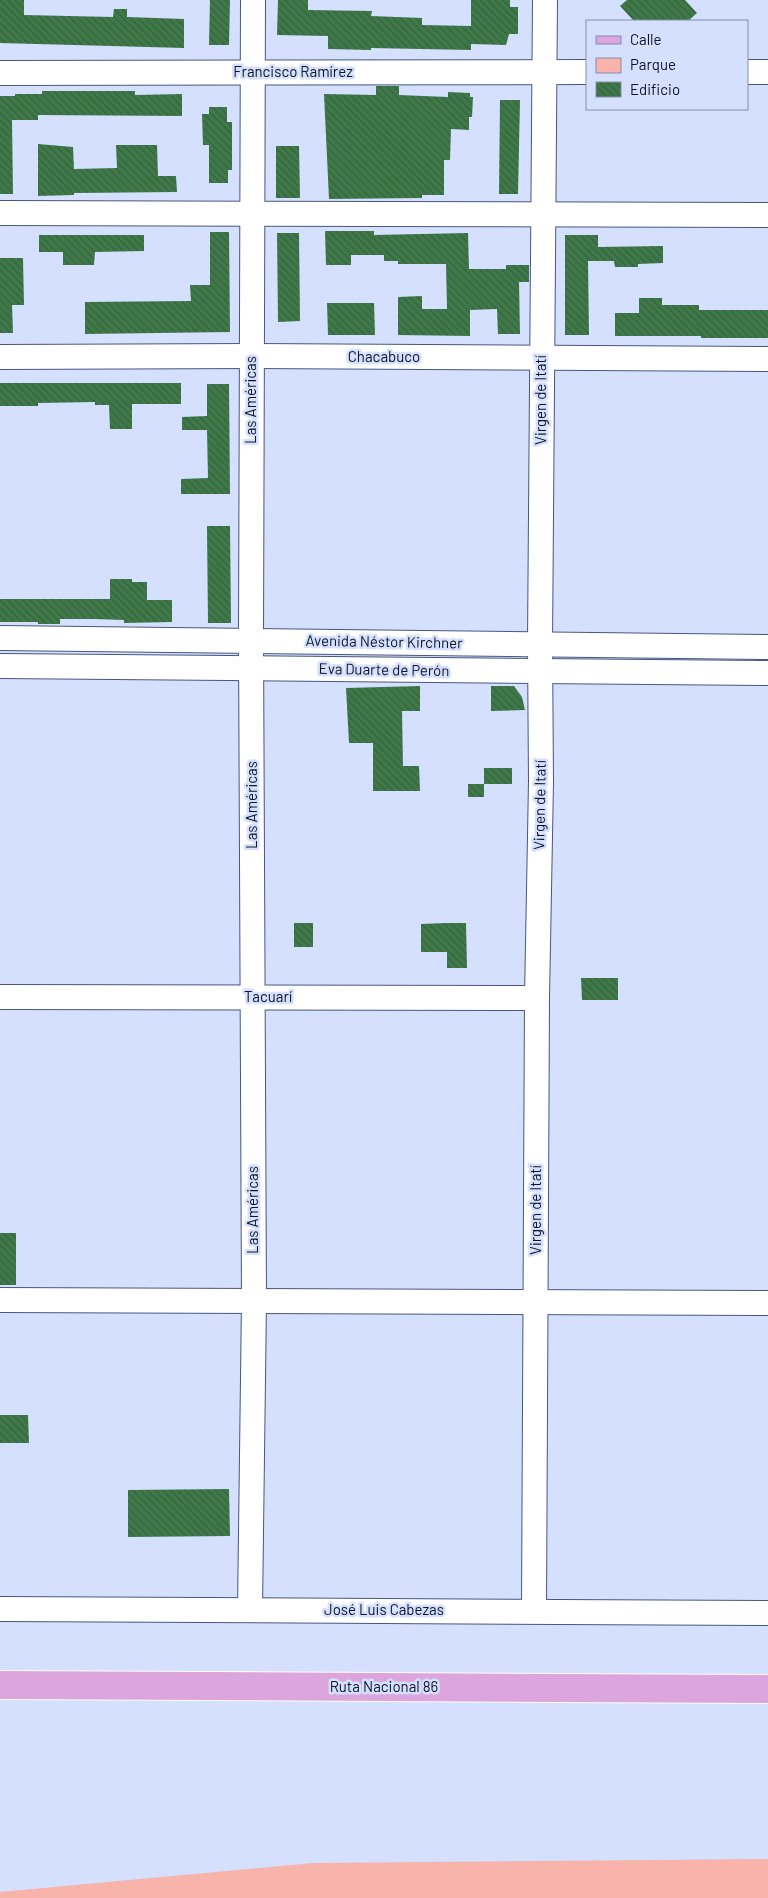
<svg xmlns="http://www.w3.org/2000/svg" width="768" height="1898" viewBox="0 0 768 1898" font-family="Barlow,sans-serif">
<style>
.green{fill:#f8b3aa}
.building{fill:url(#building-back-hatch)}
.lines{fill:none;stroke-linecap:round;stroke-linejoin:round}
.minor-casing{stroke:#475780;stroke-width:26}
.major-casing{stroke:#fff;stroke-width:30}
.minor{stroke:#fff;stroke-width:24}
.major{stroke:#dda5dd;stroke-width:28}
.labels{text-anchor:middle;stroke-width:5;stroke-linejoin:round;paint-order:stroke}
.street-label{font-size:15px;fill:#0d1424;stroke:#d4e0fe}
</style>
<defs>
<pattern id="building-back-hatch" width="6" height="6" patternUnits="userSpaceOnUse" patternTransform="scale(1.25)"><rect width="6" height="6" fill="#407949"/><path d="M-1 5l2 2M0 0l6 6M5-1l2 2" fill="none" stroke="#34623d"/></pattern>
</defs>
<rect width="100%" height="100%" fill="#d4e0fe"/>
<polygon class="green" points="768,1859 768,1898 0,1898 0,1892 313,1863"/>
<g class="building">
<polygon points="0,0 24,0 24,15 113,17 114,9 127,9 127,17 184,19 184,48 0,43"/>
<polygon points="210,0 230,0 229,45 209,45"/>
<polygon points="278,0 308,0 308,10 372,11 371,16 422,18 422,25 471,26 471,0 510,0 510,7 518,7 518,34 509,34 506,45 471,44 471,50 371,48 371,50 328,49 328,36 277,35"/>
<polygon points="627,0 685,0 697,13 688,21 634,21 620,6"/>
<polygon points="376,86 399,86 399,95 448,97 448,92 470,93 470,97 473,97 472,117 469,117 469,130 451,129 450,160 444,160 444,195 422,195 422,198 329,199 324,94 376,95"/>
<polygon points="42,91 135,91 135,95 182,94 182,116 38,115 38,120 12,120 13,194 0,194 0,96 15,96 15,94 42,94"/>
<polygon points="500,100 520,100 518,194 499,194"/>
<polygon points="209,107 227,107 227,122 232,122 232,170 228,170 228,183 209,183 209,145 203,145 202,114 209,114"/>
<polygon points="38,144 73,147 74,169 117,168 116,145 157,145 158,176 176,176 177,192 74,193 74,195 38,196"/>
<polygon points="276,146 299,146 300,198 276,198"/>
<polygon points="325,231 374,231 374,235 468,233 469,269 506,269 506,265 529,265 529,282 519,282 520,334 498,334 497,309 470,310 470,336 398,335 398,297 422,296 422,309 447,309 446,264 398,264 398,261 384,261 384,255 351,255 351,265 326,265"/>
<polygon points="210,232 229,232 230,332 85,334 85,302 191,301 190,285 210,285"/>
<polygon points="277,233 299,233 300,321 278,322"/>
<polygon points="39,235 144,235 144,251 95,252 94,265 63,265 63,252 39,252"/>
<polygon points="565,235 598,235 598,247 663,246 663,263 638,264 638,267 615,267 614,261 588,261 589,335 565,335"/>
<polygon points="0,258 23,258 24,305 12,305 13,333 0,333"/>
<polygon points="639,298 662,298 662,305 699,305 699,310 768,310 768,338 701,338 701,336 615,336 615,313 639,313"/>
<polygon points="327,303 374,303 375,335 328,335"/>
<polygon points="0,383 181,383 181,404 132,404 132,429 110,429 109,405 95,405 95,402 38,403 38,406 0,406"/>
<polygon points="207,384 229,384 230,494 181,494 181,479 208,478 207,430 182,430 182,417 207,416"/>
<polygon points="207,526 230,526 231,623 208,623"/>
<polygon points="110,579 132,579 132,582 147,582 147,600 172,600 172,622 124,623 124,620 94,619 60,619 60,624 38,624 38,622 0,622 0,599 110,599"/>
<polygon points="420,686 420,711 402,711 403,766 419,766 420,791 373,791 373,743 349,743 346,688"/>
<polygon points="491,686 514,686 522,697 525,710 491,711"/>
<rect x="484" y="768" width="28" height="16"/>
<rect x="468" y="784" width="16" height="13"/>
<rect x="294" y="923" width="19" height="24"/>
<polygon points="446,923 466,923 467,968 447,968 447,952 421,952 421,924"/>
<polygon points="581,978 618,978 618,1000 582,1000"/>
<rect x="0" y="1233" width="16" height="52"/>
<polygon points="0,1415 28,1415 29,1443 0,1443"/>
<polygon points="229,1489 230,1536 128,1537 128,1490"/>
</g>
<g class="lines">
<g class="minor-casing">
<g id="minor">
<polyline points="747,72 768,72"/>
<polyline points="0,73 587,72"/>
<polyline points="0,213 768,215"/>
<polyline points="0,357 251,356 768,359"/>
<polyline points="0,638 768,647"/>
<polyline points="0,666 768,673"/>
<polyline points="0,997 537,998"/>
<polyline points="0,1300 768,1303"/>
<polyline points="0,1609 768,1613"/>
<polyline points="250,1610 254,1301 251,640 253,0"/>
<polyline points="534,1611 537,998 541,782 540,644 545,0"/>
</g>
</g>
<g class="major-casing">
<polyline id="major" points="0,1685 768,1689"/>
</g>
<use href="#minor" class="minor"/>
<use href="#major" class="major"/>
</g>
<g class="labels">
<g class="street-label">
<text x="293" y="77">Francisco Ramírez</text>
<text x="384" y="362">Chacabuco</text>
<text transform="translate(251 400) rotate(-90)" y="5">Las Américas</text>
<text transform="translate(541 400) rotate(-90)" y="5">Virgen de Itatí</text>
<text transform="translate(384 642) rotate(1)" y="5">Avenida Néstor Kirchner</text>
<text transform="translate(384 670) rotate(1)" y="5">Eva Duarte de Perón</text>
<text transform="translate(252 805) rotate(-90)" y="5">Las Américas</text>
<text transform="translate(540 805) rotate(-89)" y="5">Virgen de Itatí</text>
<text x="268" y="1002">Tacuarí</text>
<text transform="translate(253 1210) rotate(-90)" y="5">Las Américas</text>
<text transform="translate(536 1210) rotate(-90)" y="5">Virgen de Itatí</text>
<text x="384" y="1615">José Luis Cabezas</text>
<text x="384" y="1692">Ruta Nacional 86</text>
</g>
</g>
<rect x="586" y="20" width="162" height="90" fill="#d4e0fe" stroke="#848ea7"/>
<rect x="596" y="36" width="25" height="8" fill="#dda5dd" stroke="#848ea7"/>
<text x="630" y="45" font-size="15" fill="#0d1424">Calle</text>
<rect x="596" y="58" width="25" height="15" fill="#f8b3aa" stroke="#848ea7"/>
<text x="630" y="70" font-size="15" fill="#0d1424">Parque</text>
<rect x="596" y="82" width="25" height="15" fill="url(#building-back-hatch)" stroke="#848ea7"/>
<text x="630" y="95" font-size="15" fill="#0d1424">Edificio</text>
</svg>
